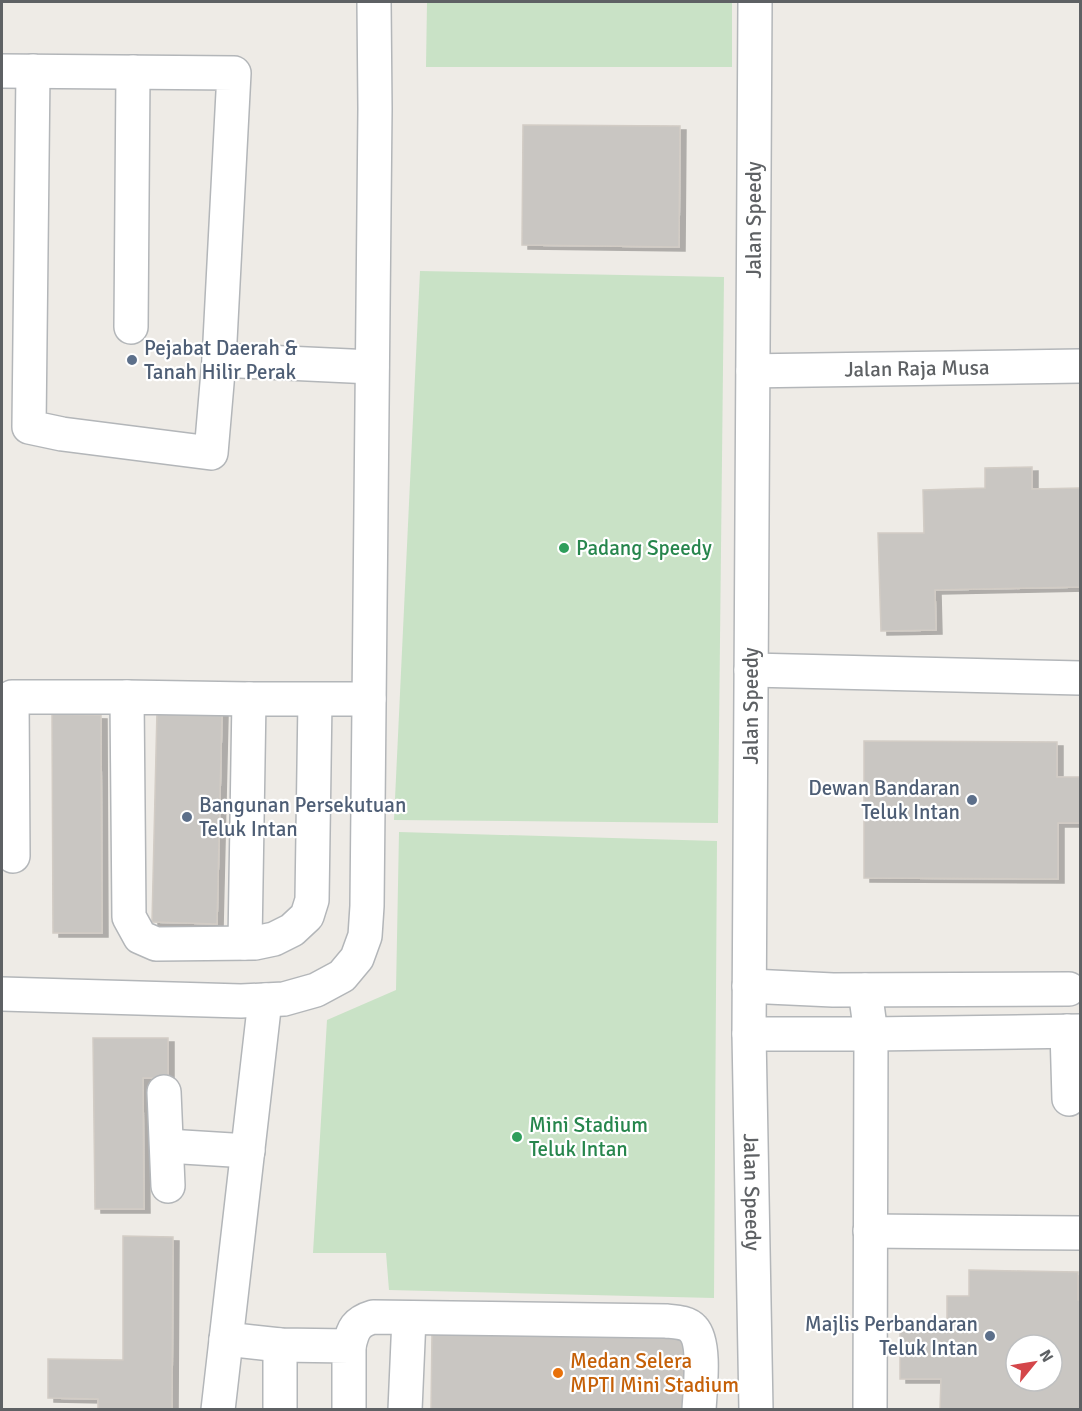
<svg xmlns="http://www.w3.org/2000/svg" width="1082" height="1411" viewBox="0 0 1082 1411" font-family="Signika,sans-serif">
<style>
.green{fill:#c9e2c6}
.building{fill:#c9c6c2;stroke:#d2ccc5;stroke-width:1.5;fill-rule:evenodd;filter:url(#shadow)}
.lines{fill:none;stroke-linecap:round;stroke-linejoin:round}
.minor-casing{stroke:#b3b6b9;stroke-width:36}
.minor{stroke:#fff;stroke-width:33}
.service-dot{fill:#5c6f8a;stroke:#fff;stroke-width:2}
.leisure-dot{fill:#2e9e5b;stroke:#fff;stroke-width:2}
.food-dot{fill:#e8710a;stroke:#fff;stroke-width:2}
.labels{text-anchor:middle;stroke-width:4.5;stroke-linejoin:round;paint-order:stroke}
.street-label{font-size:21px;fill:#5e6164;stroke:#fff}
.service-label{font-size:21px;fill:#4e5e75;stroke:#fff;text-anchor:start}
.leisure-label{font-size:21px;fill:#27864d;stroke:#fff;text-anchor:start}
.food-label{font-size:21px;fill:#c56008;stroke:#fff;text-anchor:start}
</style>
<defs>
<filter id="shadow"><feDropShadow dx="6" dy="4" stdDeviation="0" flood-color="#0004"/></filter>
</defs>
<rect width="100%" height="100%" fill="#eeebe6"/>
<g class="green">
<polygon points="427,2 732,2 732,67 426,67"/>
<polygon points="420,271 724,277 718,823 394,820"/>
<polygon points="399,832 717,841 714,1298 389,1290 386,1253 313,1253 327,1020 396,990"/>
</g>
<g class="building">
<polygon points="523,125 680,126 679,247 522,245"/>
<polygon points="1032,467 1032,489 1080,488 1080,587 935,590 936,630 881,631 878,533 924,533 923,490 985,488 985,468"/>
<polygon points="157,710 222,712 217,924 152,922"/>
<polygon points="52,714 101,715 102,933 53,933"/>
<polygon points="864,741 1057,742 1057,777 1080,777 1080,823 1058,823 1058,879 864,878"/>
<polygon points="93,1038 168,1038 168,1078 143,1078 144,1209 95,1209"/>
<polygon points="123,1236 173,1237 172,1410 98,1410 98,1399 48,1398 48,1359 123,1360"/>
<path d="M 969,1270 L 1078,1272 L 1078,1300 L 1080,1300 L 1080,1410 L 940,1410 L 941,1379 L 900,1379 L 900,1327 L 947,1328 L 947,1296 L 969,1296 ZM 1016,1345 L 1052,1345 L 1052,1381 L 1016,1381 Z"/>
<polygon points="432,1332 685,1337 685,1410 431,1410"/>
</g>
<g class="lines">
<g class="minor-casing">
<g id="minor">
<path id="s1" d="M 755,2 L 749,1034 L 756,1410"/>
<polyline points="2,71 234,73 219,360 372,367"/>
<polyline points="33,71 29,427 62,434 211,453 219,360"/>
<polyline points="131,327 133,72"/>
<path id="s2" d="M 753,371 L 1080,366"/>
<polyline points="751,670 1080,678"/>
<polyline points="315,700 312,900 307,916 292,930 274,939 255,943 156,944 140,937 129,917 127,697 249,699 369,699"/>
<polyline points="13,856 12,697 127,697"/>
<polyline points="245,943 249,699"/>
<polyline points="749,986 833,990 1069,989"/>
<polyline points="865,990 871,1034 870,1410"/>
<polyline points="2,994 241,1001 284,999 316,990 342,976 357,958 365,936 367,906 375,109 374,2"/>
<polyline points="1067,1031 1069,1099"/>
<polyline points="749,1034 871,1034 1080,1031"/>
<polyline points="164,1092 168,1186"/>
<polyline points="167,1146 248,1151"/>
<polyline points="870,1231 1080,1233"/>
<polyline points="226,1339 280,1345 349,1346 349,1410"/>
<path d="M 349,1346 C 353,1329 356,1322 373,1317 L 666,1321 C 675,1322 687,1322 693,1329 C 706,1343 700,1390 699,1410"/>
<polyline points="218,1410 265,1000"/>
<polyline points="280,1410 280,1345"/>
<polyline points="405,1410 409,1318"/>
</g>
</g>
<use href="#minor" class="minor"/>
</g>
<g class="service-dot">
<circle cx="132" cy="360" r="6"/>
<circle cx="972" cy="800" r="6"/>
<circle cx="187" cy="817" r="6"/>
<circle cx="990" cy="1336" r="6"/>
</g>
<g class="leisure-dot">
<circle cx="564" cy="548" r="6"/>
<circle cx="517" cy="1137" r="6"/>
</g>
<circle class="food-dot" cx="558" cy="1373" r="6"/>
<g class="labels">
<g class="street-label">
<text transform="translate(754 220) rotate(-90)" y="7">Jalan Speedy</text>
<text dy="7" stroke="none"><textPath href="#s2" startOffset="164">Jalan Raja Musa</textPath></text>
<text transform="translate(751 706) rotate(-90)" y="7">Jalan Speedy</text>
<text dy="7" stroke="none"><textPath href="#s1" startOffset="1190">Jalan Speedy</textPath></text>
</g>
<g class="service-label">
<text x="144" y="355">Pejabat Daerah &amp;<tspan x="144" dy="24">Tanah Hilir Perak</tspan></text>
<text x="960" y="795" text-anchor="end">Dewan Bandaran<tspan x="960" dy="24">Teluk Intan</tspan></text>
<text x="199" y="812">Bangunan Persekutuan<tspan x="199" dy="24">Teluk Intan</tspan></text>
<text x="978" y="1331" text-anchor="end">Majlis Perbandaran<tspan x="978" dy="24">Teluk Intan</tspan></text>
</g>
<g class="leisure-label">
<text x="576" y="555">Padang Speedy</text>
<text x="529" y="1132">Mini Stadium<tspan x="529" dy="24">Teluk Intan</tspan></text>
</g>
<g class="food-label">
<text x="570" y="1368">Medan Selera<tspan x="570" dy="24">MPTI Mini Stadium</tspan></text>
</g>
</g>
<rect width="1082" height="1411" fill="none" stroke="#5e6164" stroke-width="6"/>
<g transform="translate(1034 1363) rotate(60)"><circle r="28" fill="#ffffff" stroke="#bfc0c1" stroke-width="1.5"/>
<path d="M0-4.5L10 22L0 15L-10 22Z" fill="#d4464a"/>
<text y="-9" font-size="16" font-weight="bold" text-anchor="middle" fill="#5e6164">N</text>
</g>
</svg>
